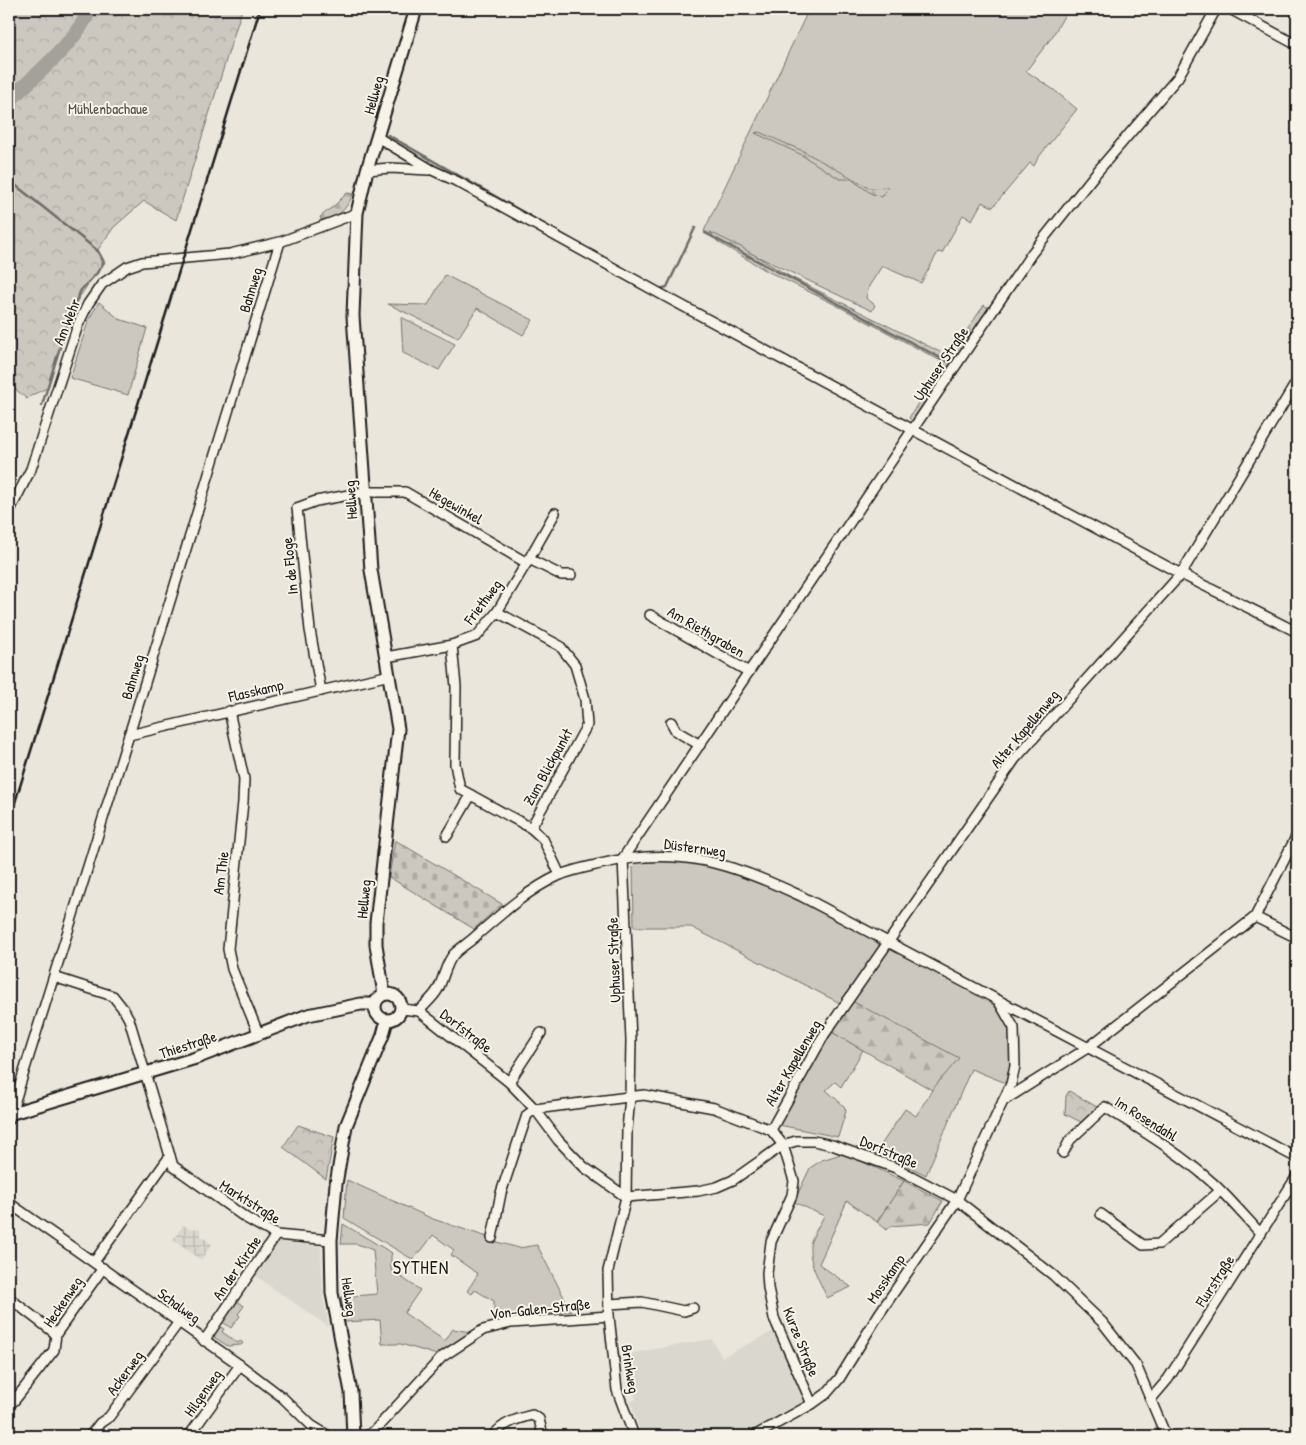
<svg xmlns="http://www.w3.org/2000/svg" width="1306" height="1445" viewBox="0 0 1306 1445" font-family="'Patrick Hand',sans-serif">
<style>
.built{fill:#dad7ce}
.industrial{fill:url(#industrial-grid)}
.green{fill:#ccc8c0;stroke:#74726e}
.forest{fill:url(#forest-firs);stroke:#74726e}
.cemetery{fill:url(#cemetery-stones);stroke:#74726e}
.park{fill:url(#park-crowns);stroke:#74726e}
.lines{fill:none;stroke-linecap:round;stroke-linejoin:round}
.stream{stroke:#6d6c68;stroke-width:2.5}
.river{stroke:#a3a19a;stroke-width:15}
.minor-casing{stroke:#1c1c1c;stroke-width:12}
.tertiary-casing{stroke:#1c1c1c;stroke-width:15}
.minor{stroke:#f7f3e8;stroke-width:9}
.tertiary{stroke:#f7f3e8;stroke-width:11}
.rail{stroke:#1c1c1c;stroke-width:2.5}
.labels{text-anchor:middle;stroke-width:4;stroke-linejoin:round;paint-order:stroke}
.street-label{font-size:15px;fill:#1c1c1c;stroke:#f7f3e8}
.park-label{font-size:15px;fill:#51504d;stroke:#f7f3e8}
.quarter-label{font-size:18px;letter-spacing:1px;fill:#1c1c1c;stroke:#f7f3e8}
</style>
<defs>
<pattern id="industrial-grid" width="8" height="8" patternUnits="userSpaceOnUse" patternTransform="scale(1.25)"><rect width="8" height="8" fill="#dad7ce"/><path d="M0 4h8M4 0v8" fill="none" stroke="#bab8b0"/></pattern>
<pattern id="forest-firs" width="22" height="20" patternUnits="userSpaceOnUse" patternTransform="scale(1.25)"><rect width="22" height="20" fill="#ccc8c0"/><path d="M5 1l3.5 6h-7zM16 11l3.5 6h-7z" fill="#afaba4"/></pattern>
<pattern id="cemetery-stones" width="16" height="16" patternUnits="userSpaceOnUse" patternTransform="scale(1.25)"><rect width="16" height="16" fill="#ccc8c0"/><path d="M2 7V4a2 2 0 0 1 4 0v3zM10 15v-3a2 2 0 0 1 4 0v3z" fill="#afaba4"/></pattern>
<pattern id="park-crowns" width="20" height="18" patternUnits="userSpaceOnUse" patternTransform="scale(1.25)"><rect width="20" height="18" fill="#ccc8c0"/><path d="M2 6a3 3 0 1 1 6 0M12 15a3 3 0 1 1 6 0" fill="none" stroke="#afaba4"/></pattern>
</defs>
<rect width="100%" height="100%" fill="#eae6dc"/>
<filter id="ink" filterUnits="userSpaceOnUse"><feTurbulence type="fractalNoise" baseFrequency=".02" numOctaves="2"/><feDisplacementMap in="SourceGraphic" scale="10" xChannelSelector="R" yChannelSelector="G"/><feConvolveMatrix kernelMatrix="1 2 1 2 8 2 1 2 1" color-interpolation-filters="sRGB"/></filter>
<g filter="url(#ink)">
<g class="built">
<polygon points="276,1242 321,1246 323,1298 329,1327 254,1275"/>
<polygon points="774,1331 805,1398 802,1406 746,1436 641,1436 631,1402 636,1399 623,1356 638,1352 712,1339 722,1357"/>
</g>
<polygon class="industrial" points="183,1225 190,1229 198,1228 201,1230 201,1236 212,1244 201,1260 173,1240"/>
<g class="green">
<polygon points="809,9 1068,9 1052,37 1026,71 1054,90 1077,109 1038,158 1034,166 1030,163 993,207 982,202 972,220 963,215 942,253 938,252 921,283 882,266 869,286 866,298 875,305 872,311 704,231"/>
<polygon points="445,275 533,320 523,335 477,308 458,338 388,304 428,305"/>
<polygon points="99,302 119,319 147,328 128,395 70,378 89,319"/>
<polygon points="401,317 455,344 439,370 403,353"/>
<path d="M 639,860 C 658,861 678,859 697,862 C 760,871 821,912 877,941 L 879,947 L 840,1003 L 691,927 L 634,927 L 633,867 Z"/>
<path d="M 892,949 L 987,999 C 1014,1023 1016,1049 1006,1083 L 971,1069 L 926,1175 L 877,1151 L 905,1109 L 916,1116 L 932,1090 L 852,1001 L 885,951 Z"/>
<polygon points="830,1031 863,1050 841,1087 835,1082 826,1090 844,1106 846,1111 838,1137 779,1125"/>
<path d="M 844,1153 L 904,1181 L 877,1222 L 847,1201 L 819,1264 L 851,1287 L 827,1298 C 820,1281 806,1260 811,1241 C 814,1233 820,1224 824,1216 L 794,1202 L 810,1168 L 822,1160 Z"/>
<polygon points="347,1180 433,1219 487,1237 497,1242 519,1248 537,1245 571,1311 498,1318 494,1310 494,1301 475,1290 472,1294 467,1291 478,1274 451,1255 454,1250 433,1235 422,1250 412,1259 344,1218"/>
<polygon points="343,1224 392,1253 391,1256 391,1270 420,1290 404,1313 445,1341 453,1329 470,1332 437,1355 401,1344 382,1344 380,1320 345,1322 341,1297 377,1294 373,1250 357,1244 341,1244"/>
<polygon points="236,1300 244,1306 238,1314 240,1316 231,1328 221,1321"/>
<polygon points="219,1326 224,1329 222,1332 238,1343 240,1341 243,1343 241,1345 228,1346 215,1338 214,1332"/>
</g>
<g class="forest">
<polygon points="759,132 803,151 870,188 888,187 882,197 872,194 851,179 840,179 800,154 755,133"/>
<polygon points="430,159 572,239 570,242 446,173 428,162"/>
<path d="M 347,193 L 353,194 C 345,212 339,216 321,220 L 320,217 L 335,205 Z"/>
<polygon points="710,232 741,247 789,276 942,353 955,348 984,305 990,309 944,372 912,421 909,418 943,362 834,304 767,271 718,242"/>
<polygon points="852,1001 959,1058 932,1090 830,1031"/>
<polygon points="904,1181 943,1201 930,1223 891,1226 887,1230 877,1222"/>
</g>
<polygon class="cemetery" points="395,840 502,904 474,929 389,877"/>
<g class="park">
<path d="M 9,9 L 242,9 L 176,220 L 144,201 L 114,227 L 97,251 L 101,261 L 101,266 L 78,299 L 70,314 L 48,387 C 41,392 33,393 27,399 L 9,384 Z"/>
<polygon points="1069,1091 1097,1107 1081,1122 1065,1114 1066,1096"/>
<polygon points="298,1125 334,1137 326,1179 283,1147"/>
</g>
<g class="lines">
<g class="stream">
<polyline points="388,135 554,230"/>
<polyline points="9,180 98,251 104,262 97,273 81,290 71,312 42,405"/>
<polyline points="705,233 948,362"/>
<polyline points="659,289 667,287 695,228"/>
</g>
<path class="river" d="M 9,101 C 36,74 76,43 90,9"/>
<g class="minor-casing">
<g id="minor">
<polyline points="1230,9 1297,45"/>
<polyline points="377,137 432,170 456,181 668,298 1181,574 1297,632"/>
<polyline points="367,170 390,168 429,170"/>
<polyline points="9,512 31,469 78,325 88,304 102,284 127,267 142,262 230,254 280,242 357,213"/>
<polyline points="529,559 561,575 571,575"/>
<polyline points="497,612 560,646 575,665 585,699 587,725 531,828"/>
<polyline points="650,615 749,672"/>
<polyline points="452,645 456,687 455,764 460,789 531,828 543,839 560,875"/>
<polyline points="386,657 452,645 477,636 497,612 529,559 555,513"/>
<polyline points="321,691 310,630 297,508 316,501 365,492 405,492 527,563"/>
<polyline points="229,711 244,779 243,802 228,949 232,969 259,1035"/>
<polyline points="671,722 676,731 700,745"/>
<polyline points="129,735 390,675"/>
<polyline points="447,836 471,795"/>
<polyline points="1255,917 1297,835"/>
<polyline points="54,977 113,996 124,1010 129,1019 173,1166 246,1218 276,1235 331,1240"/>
<polyline points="402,1009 419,1011 509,1082 535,1109 558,1140 584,1167 626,1197 698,1191 717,1187 733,1180 783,1145 796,1141 814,1141 832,1145 896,1168 957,1200 1053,1275 1102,1322 1136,1365 1166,1436"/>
<path d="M 419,1011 C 425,1004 434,997 438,989 C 444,978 446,962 454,954 C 461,947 470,942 477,935 C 502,913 529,889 560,875 C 572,870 587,867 600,864 C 677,845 731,863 801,896 L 1297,1158"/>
<polyline points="509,1082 541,1033"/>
<polyline points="1003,1101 1089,1047 1255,917 1297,938"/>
<polyline points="9,1120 129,735 280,242"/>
<polyline points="771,1130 824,1035 1015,759 1181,574 1297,381"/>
<path d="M 1063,1153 L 1070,1140 L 1105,1107 C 1143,1131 1181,1154 1214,1184 C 1231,1200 1246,1218 1261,1234"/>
<polyline points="9,1203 240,1365 282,1397 311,1425 329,1436"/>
<polyline points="1101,1214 1143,1245 1159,1244 1220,1191"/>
<polyline points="492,1238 501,1193 527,1115 535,1109 644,1095 714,1108 771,1130 783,1145 794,1181 792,1195 771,1242 767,1273 768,1288 774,1318 812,1404"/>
<polyline points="94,1262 170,1156"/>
<polyline points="9,1298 56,1334"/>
<polyline points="609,1304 642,1302 684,1311 693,1308"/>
<polyline points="204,1341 276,1235"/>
<polyline points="9,1397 14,1401 54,1350 56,1334 103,1268"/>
<polyline points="1151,1399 1168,1379 1297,1176"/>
<polyline points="90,1436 100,1423 109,1417 179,1322"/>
<polyline points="189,1436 240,1365"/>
<polyline points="367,1436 374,1431 442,1357 483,1330 511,1323 609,1316"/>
<path d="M 493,1436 C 503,1423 516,1419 532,1415 L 539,1419 L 543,1436"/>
<polyline points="634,1436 617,1390 609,1316 608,1271 626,1197 627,1130 630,1097 631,1040 623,858 1032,253 1096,173 1178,77 1216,9"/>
<polyline points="754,1436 812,1404 826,1394 839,1379 879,1314 957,1200 1011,1084 1015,1066 1014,1028 998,1000"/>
</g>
</g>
<g class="tertiary-casing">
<g id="tertiary">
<circle cx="388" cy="1007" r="13"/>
<polyline points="384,994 376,945 376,923 398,729 371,570 353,316 356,237 357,213 367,170 416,9"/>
<polyline points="9,1114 196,1058 308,1015 361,1004 375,1004"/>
<polyline points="353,1436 351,1392 332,1293 331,1240 336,1184 346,1126 383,1035 387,1020"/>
</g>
</g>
<use href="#minor" class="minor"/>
<use href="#tertiary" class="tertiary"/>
<polyline class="rail" points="9,822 260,9"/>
</g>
</g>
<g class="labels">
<g class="street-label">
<text transform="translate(374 95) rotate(-74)" y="5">Hellweg</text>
<text transform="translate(251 290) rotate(-73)" y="5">Bahnweg</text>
<text transform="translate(67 322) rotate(-68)" y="5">Am Wehr</text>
<text transform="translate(941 364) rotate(-56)" y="5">Uphuser Straße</text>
<text transform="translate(351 500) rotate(-94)" y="5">Hellweg</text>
<text transform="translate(456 506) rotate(30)" y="5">Hegewinkel</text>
<text transform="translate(290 566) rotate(-96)" y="5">In de Floge</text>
<text transform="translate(483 602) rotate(-53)" y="5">Friethweg</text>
<text transform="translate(706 632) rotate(30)" y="5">Am Riethgraben</text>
<text transform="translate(133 677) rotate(-73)" y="5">Bahnweg</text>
<text transform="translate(256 691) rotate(-13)" y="5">Flasskamp</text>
<text transform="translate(1025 729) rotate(-50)" y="5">Alter Kapellenweg</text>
<text transform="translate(548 767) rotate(-61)" y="5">Zum Blickpunkt</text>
<text transform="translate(695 848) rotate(8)" y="5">Düsternweg</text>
<text transform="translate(221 873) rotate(-83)" y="5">Am Thie</text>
<text transform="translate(364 899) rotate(-84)" y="5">Hellweg</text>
<text transform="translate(614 960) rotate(-92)" y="5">Uphuser Straße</text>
<text transform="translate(466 1031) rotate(38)" y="5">Dorfstraße</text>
<text transform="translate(188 1045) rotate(-18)" y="5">Thiestraße</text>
<text transform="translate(793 1063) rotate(-60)" y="5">Alter Kapellenweg</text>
<text transform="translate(1146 1119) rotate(32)" y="5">Im Rosendahl</text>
<text transform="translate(889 1152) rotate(23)" y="5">Dorfstraße</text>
<text transform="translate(250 1202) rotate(32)" y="5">Marktstraße</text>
<text transform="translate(237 1268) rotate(-56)" y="5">An der Kirche</text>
<text transform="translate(886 1279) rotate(-56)" y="5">Mosskamp</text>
<text transform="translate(1215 1281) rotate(-57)" y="5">Flurstraße</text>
<text transform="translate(349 1297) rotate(82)" y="5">Hellweg</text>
<text transform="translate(63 1302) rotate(-56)" y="5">Heckenweg</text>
<text transform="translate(179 1306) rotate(36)" y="5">Schalweg</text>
<text transform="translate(540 1309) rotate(-6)" y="5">Von-Galen-Straße</text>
<text transform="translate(801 1342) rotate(68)" y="5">Kurze Straße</text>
<text transform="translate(630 1369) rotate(81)" y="5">Brinkweg</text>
<text transform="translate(125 1373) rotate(-54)" y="5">Ackerweg</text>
<text transform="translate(203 1393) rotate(-55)" y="5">Hilgenweg</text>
</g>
<g class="park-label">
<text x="108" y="114">Mühlenbachaue</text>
</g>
<g class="quarter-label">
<text x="421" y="1274">SYTHEN</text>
</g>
</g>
<rect width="1306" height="1445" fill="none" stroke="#f7f3e8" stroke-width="30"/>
<rect x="15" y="15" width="1276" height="1415" fill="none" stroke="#1c1c1c" stroke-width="2" filter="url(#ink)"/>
</svg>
